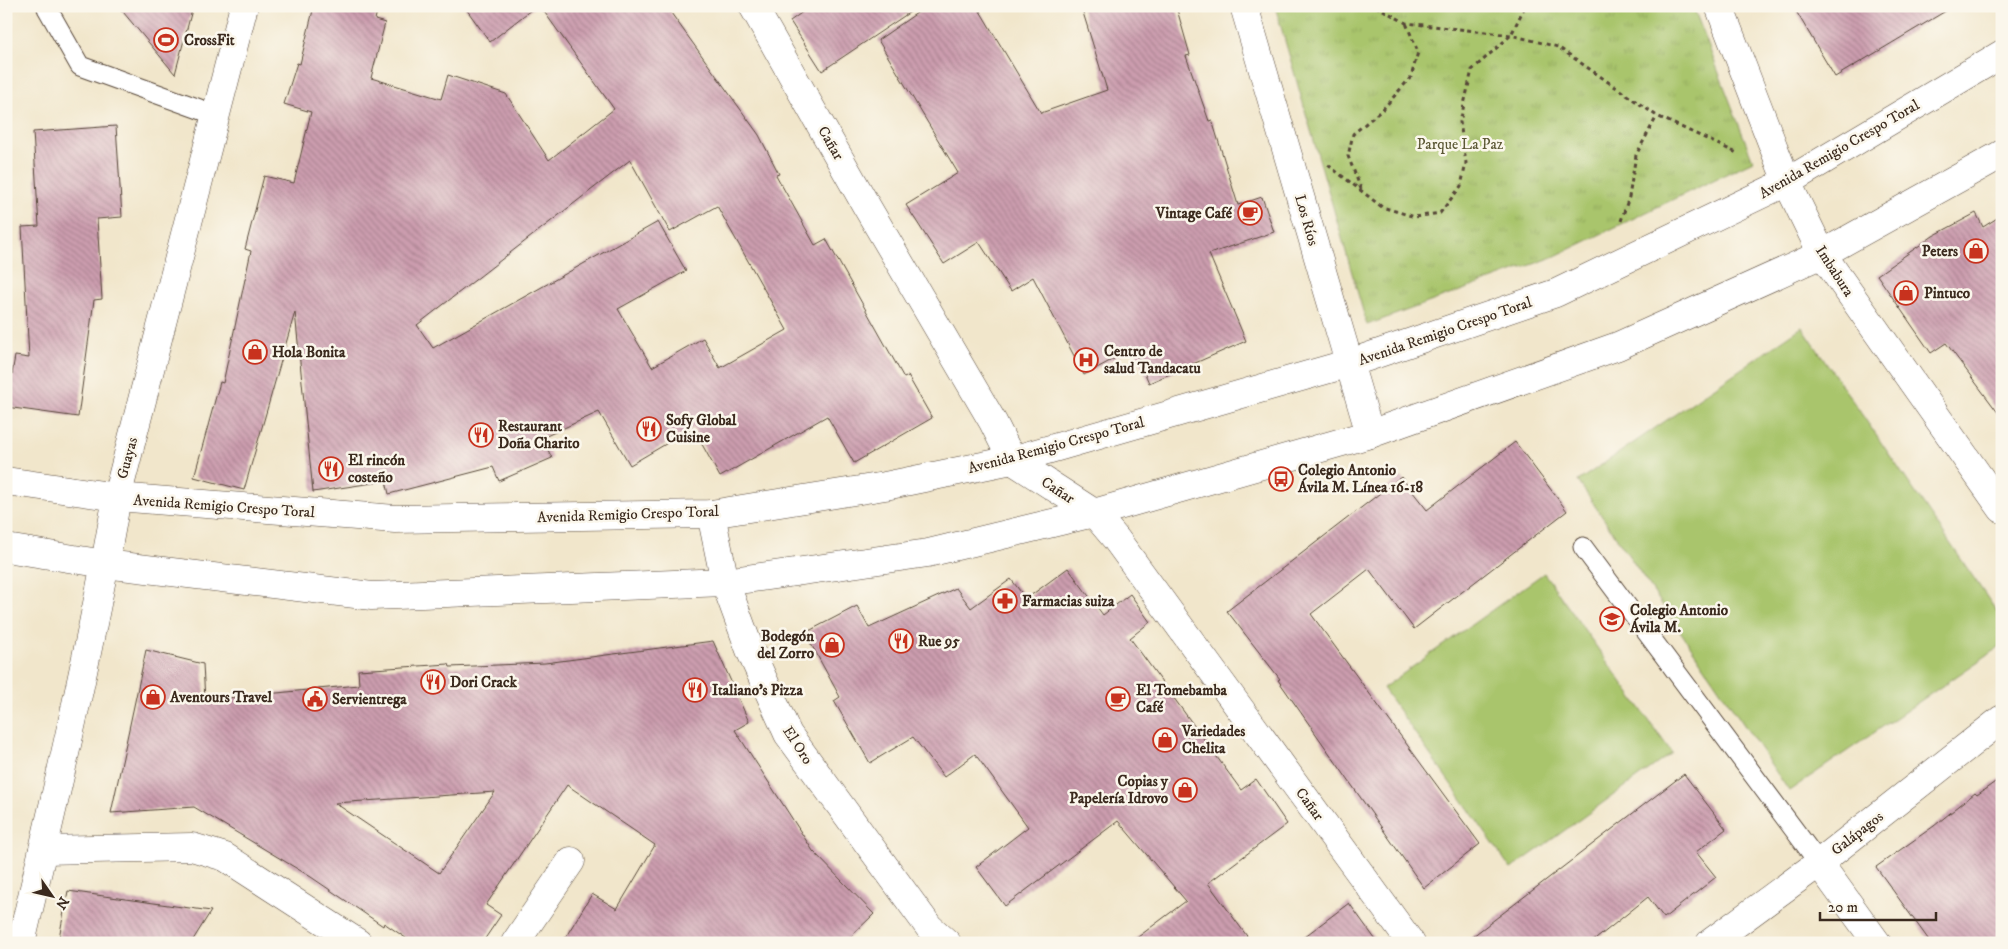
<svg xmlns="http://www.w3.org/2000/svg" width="2008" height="949" viewBox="0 0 2008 949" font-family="'IM FELL DW Pica',serif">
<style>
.grass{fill:#a9c56c;stroke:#727845}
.park{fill:url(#park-tufts);stroke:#727845}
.building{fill:url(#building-back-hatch);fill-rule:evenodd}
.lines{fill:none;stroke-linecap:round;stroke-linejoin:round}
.service-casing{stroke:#564638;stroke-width:21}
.minor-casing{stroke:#564638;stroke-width:29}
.secondary-casing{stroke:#564638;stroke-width:29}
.path{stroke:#564638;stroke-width:3;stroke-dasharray:4 4;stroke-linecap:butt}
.service{stroke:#fff;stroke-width:19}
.minor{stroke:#fff;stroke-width:28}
.secondary{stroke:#fff;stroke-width:28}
.labels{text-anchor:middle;stroke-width:5;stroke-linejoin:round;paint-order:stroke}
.poi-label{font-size:15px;font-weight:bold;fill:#3b2a1e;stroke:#fbf7ec;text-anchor:start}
.street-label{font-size:15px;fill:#3b2a1e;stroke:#fbf7ec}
.park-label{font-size:15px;fill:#5c5835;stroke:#fbf7ec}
</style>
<defs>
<pattern id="park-tufts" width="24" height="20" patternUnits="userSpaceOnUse" patternTransform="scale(1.25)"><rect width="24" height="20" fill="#a9c56c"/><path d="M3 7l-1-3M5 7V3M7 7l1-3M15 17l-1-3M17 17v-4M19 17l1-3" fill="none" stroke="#92a95d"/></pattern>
<pattern id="building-back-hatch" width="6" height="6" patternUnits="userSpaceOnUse" patternTransform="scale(1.25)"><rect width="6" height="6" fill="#cc9daf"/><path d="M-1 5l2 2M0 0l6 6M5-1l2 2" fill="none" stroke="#a7808e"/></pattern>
</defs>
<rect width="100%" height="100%" fill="#fbf7ec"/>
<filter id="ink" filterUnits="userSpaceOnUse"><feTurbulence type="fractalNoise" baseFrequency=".02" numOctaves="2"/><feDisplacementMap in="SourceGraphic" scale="10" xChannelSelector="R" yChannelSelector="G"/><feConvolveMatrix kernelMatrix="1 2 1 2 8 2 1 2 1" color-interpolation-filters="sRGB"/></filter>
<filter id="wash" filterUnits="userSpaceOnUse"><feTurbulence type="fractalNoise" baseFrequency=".0096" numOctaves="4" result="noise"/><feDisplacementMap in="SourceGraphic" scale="20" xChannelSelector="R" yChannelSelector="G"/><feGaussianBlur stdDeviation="1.12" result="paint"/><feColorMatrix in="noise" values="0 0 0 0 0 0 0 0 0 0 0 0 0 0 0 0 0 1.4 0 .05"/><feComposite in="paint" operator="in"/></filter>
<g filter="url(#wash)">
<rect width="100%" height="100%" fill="#f1e6cb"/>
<g class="grass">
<polygon points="1802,327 2002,619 2002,645 1789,791 1578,481"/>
<polygon points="1544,573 1672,753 1511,869 1383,688"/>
</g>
<polygon class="park" points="1275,6 1693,6 1753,161 1553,257 1367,325"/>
<g id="blocks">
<g class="building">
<polygon points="118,6 193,6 175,74"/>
<path d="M 314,6 L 378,6 L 375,20 L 385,23 L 371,78 L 441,99 L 448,75 L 506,94 L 549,160 L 614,109 L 540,6 L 666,6 L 759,135 L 779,174 L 776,175 L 815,245 L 826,239 L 904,378 L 908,376 L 932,418 L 854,463 L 827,416 L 720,477 L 693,428 L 630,465 L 599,412 L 542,438 L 552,458 L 499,481 L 493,467 L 389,494 L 386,481 L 313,492 L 295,312 L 244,490 L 194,477 L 220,382 L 223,383 L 251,251 L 245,249 L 264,176 L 294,183 L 311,112 L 284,104 L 297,63 L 300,64 ZM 630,160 L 670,232 L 717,206 L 787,330 L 720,368 L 703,338 L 652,367 L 618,309 L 686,271 L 658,222 L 433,348 L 417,325 Z"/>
<polygon points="464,6 536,6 490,42"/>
<polygon points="811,6 919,6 822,71 790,21"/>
<polygon points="927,6 977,6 1041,113 1107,90 1081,6 1176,6 1190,55 1186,56 1209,121 1212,120 1238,205 1262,197 1274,232 1209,254 1246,341 1149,383 1134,348 1084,375 1033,277 1011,291 979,242 944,264 906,205 958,173 878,40"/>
<polygon points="1793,6 1954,6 1835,77"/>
<polygon points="116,126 122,217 97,219 102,299 94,300 78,417 6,407 6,373 12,374 15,356 29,358 22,227 39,226 33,132"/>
<polygon points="1976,213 1983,227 2002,215 2002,418 1946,343 1931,353 1877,275 1933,236"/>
<polygon points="1515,442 1567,511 1414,629 1369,569 1311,614 1480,844 1424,888 1278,680 1280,679 1227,611 1401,477 1427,510"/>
<polygon points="1068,568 1103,615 1130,594 1150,622 1130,638 1241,790 1256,779 1287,824 1208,883 1252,943 1130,943 1186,901 1118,821 1005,906 976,867 1028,827 975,754 944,777 913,737 870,763 834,701 840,697 805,633 857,606 869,628 956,588 971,608 1011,579 1026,599"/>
<path d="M 713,641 L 749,722 L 735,730 L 813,851 L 874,914 L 844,943 L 562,943 L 592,894 L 617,909 L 655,845 L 567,785 L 486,905 L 501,915 L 482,943 L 413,943 L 384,923 L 383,926 L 311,877 L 194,807 L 111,813 L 146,650 L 203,664 L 205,700 L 359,685 L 358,670 L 449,664 L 450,667 L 545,663 ZM 495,792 L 439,873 L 335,803 Z"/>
<polygon points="1684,774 1726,829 1696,852 1716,877 1664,918 1648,897 1591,943 1464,943"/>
<polygon points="2002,777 2002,943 1931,943 1876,867 1934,826 1975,793 1977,795"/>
<polygon points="68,891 211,911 191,943 58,943"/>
<polygon points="1349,903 1378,943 1296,943"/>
</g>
</g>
</g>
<g filter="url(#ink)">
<use href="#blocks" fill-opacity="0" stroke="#564638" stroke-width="1"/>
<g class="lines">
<g class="service-casing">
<g id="service">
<polyline points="47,8 80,66 216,115"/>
<polyline points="1583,547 1819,863"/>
</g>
</g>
<g class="minor-casing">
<g id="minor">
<polyline points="753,6 867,207 993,422 1012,460 1094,513 1116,539 1411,943"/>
<polyline points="1244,6 1370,434"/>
<polyline points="1719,6 1787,182 1822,254 2002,509"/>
<polyline points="711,514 725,582 750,650 788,734 929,927 947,943"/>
<polyline points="43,850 192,847 225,857 358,943"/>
<polyline points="1819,863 1877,943"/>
<path d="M 21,943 C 56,795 91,647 117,497 L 244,6"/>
<polyline points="515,943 571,861"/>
<polyline points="1710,943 1819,863 2002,719"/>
</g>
</g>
<g class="secondary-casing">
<g id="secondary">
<polyline points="6,481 117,497 395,519 711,514 885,486 1012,460 1350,363 1556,293 1787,182 2002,54"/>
<polyline points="6,548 105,564 372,596 725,582 928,553 1094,513 1370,434 1618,346 1822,254 2002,154"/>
</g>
</g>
<g class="path">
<polyline points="1376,6 1406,23 1511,35 1558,47 1657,116 1739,154"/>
<polyline points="1328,165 1382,207 1415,217 1440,213 1461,186 1466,163 1460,122 1472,70 1511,35 1525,6"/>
<polyline points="1361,189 1348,156 1353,134 1383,109 1411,77 1418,52 1406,23"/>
<polyline points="1621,221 1629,197 1636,155 1657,116"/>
</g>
<use href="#service" class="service"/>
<use href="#minor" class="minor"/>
<use href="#secondary" class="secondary"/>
</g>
</g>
<defs>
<g id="stadium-ring" transform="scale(1.25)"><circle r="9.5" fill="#fbf7ec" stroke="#c8321e" stroke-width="1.5"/><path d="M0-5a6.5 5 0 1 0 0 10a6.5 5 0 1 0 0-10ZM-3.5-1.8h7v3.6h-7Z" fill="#c8321e"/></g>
<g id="cafe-ring" transform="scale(1.25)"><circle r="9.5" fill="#fbf7ec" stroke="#c8321e" stroke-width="1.5"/><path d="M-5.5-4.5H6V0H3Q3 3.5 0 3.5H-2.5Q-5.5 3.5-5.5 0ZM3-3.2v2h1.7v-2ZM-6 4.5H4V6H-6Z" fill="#c8321e"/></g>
<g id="shop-ring" transform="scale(1.25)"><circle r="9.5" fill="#fbf7ec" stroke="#c8321e" stroke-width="1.5"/><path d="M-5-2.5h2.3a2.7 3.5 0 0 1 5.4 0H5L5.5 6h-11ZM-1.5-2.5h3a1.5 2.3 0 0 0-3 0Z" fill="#c8321e"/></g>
<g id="hospital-ring" transform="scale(1.25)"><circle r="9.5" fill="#fbf7ec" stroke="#c8321e" stroke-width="1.5"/><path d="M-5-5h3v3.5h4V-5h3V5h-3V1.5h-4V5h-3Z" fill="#c8321e"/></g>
<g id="restaurant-ring" transform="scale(1.25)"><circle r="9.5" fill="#fbf7ec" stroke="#c8321e" stroke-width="1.5"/><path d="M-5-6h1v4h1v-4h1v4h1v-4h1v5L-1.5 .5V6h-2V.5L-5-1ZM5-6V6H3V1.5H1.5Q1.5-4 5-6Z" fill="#c8321e"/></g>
<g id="bus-ring" transform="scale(1.25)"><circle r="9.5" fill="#fbf7ec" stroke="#c8321e" stroke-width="1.5"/><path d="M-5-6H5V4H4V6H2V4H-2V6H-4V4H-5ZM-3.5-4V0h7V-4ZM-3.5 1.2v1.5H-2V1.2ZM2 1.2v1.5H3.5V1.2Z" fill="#c8321e"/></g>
<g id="pharmacy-ring" transform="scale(1.25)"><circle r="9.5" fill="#fbf7ec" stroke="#c8321e" stroke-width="1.5"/><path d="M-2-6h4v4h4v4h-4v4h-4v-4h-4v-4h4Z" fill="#c8321e"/></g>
<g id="school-ring" transform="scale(1.25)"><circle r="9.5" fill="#fbf7ec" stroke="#c8321e" stroke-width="1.5"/><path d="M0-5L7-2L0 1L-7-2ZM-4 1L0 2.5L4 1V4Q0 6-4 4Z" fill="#c8321e"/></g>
<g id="civic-ring" transform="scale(1.25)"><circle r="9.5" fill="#fbf7ec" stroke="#c8321e" stroke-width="1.5"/><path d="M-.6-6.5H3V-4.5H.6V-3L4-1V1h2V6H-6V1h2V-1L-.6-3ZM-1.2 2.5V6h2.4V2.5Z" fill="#c8321e"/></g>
</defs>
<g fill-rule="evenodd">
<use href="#stadium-ring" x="166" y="40"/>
<use href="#cafe-ring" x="1250" y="213"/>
<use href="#shop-ring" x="1976" y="251"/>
<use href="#shop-ring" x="1906" y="293"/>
<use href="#shop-ring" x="255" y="352"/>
<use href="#hospital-ring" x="1086" y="360"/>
<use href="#restaurant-ring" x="649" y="429"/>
<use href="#restaurant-ring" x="481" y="435"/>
<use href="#restaurant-ring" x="331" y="469"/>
<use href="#bus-ring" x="1281" y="479"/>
<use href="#pharmacy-ring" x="1005" y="601"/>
<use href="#school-ring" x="1612" y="619"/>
<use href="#restaurant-ring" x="901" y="641"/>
<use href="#shop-ring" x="832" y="645"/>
<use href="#restaurant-ring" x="433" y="682"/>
<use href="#restaurant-ring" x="695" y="690"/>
<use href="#shop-ring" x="153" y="697"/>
<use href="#civic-ring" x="315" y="699"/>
<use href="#cafe-ring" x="1118" y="699"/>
<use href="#shop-ring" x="1165" y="740"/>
<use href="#shop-ring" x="1185" y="790"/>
</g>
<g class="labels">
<g class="poi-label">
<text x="184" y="45">CrossFit</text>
<text x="1232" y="218" text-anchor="end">Vintage Café</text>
<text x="1958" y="256" text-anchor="end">Peters</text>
<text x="1924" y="298">Pintuco</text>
<text x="1104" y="356">Centro de<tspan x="1104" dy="17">salud Tandacatu</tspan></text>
<text x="272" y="357">Hola Bonita</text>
<text x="666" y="425">Sofy Global<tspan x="666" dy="17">Cuisine</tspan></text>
<text x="498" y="431">Restaurant<tspan x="498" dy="17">Doña Charito</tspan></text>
<text x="348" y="465">El rincón<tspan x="348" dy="17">costeño</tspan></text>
<text x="1298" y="475">Colegio Antonio<tspan x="1298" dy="17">Ávila M. Línea 16-18</tspan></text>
<text x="1022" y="606">Farmacias suiza</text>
<text x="1630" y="615">Colegio Antonio<tspan x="1630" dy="17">Ávila M.</tspan></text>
<text x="814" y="641" text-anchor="end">Bodegón<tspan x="814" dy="17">del Zorro</tspan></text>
<text x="918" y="646">Rue 95</text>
<text x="450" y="687">Dori Crack</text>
<text x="712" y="695">Italiano's Pizza</text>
<text x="1136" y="695">El Tomebamba<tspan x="1136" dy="17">Café</tspan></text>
<text x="170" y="702">Aventours Travel</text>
<text x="332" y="704">Servientrega</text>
<text x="1182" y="736">Variedades<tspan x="1182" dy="17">Chelita</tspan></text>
<text x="1168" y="786" text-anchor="end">Copias y<tspan x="1168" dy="17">Papelería Idrovo</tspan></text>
</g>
<g class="street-label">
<text transform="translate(831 143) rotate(60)" y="5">Cañar</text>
<text transform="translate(1839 149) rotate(-30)" y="5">Avenida Remigio Crespo Toral</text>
<text transform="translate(1307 220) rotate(74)" y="5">Los Ríos</text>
<text transform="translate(1835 271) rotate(57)" y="5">Imbabura</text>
<text transform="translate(1445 331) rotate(-19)" y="5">Avenida Remigio Crespo Toral</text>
<text transform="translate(1056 445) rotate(-15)" y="5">Avenida Remigio Crespo Toral</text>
<text transform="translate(127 458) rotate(-75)" y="5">Guayas</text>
<text transform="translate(1058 490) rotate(33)" y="5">Cañar</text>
<text transform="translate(224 506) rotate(4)" y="5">Avenida Remigio Crespo Toral</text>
<text transform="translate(628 514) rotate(-2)" y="5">Avenida Remigio Crespo Toral</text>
<text transform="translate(798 745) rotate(57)" y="5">El Oro</text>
<text transform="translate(1310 804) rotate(54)" y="5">Cañar</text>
<text transform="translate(1857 833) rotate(-38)" y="5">Galápagos</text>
</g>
<g class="park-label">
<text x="1460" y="149">Parque La Paz</text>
</g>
</g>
<rect width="2008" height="949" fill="none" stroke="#fbf7ec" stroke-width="25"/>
<g transform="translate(52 896) rotate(124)" stroke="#fbf7ec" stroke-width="4" paint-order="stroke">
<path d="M0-4L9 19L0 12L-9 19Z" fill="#3b2a1e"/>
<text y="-8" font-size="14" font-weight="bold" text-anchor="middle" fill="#3b2a1e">N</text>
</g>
<path d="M1820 912v8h116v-8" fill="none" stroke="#3b2a1e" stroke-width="2.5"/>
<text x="1828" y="912" font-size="15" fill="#3b2a1e" stroke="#fbf7ec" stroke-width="4" paint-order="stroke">20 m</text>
</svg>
